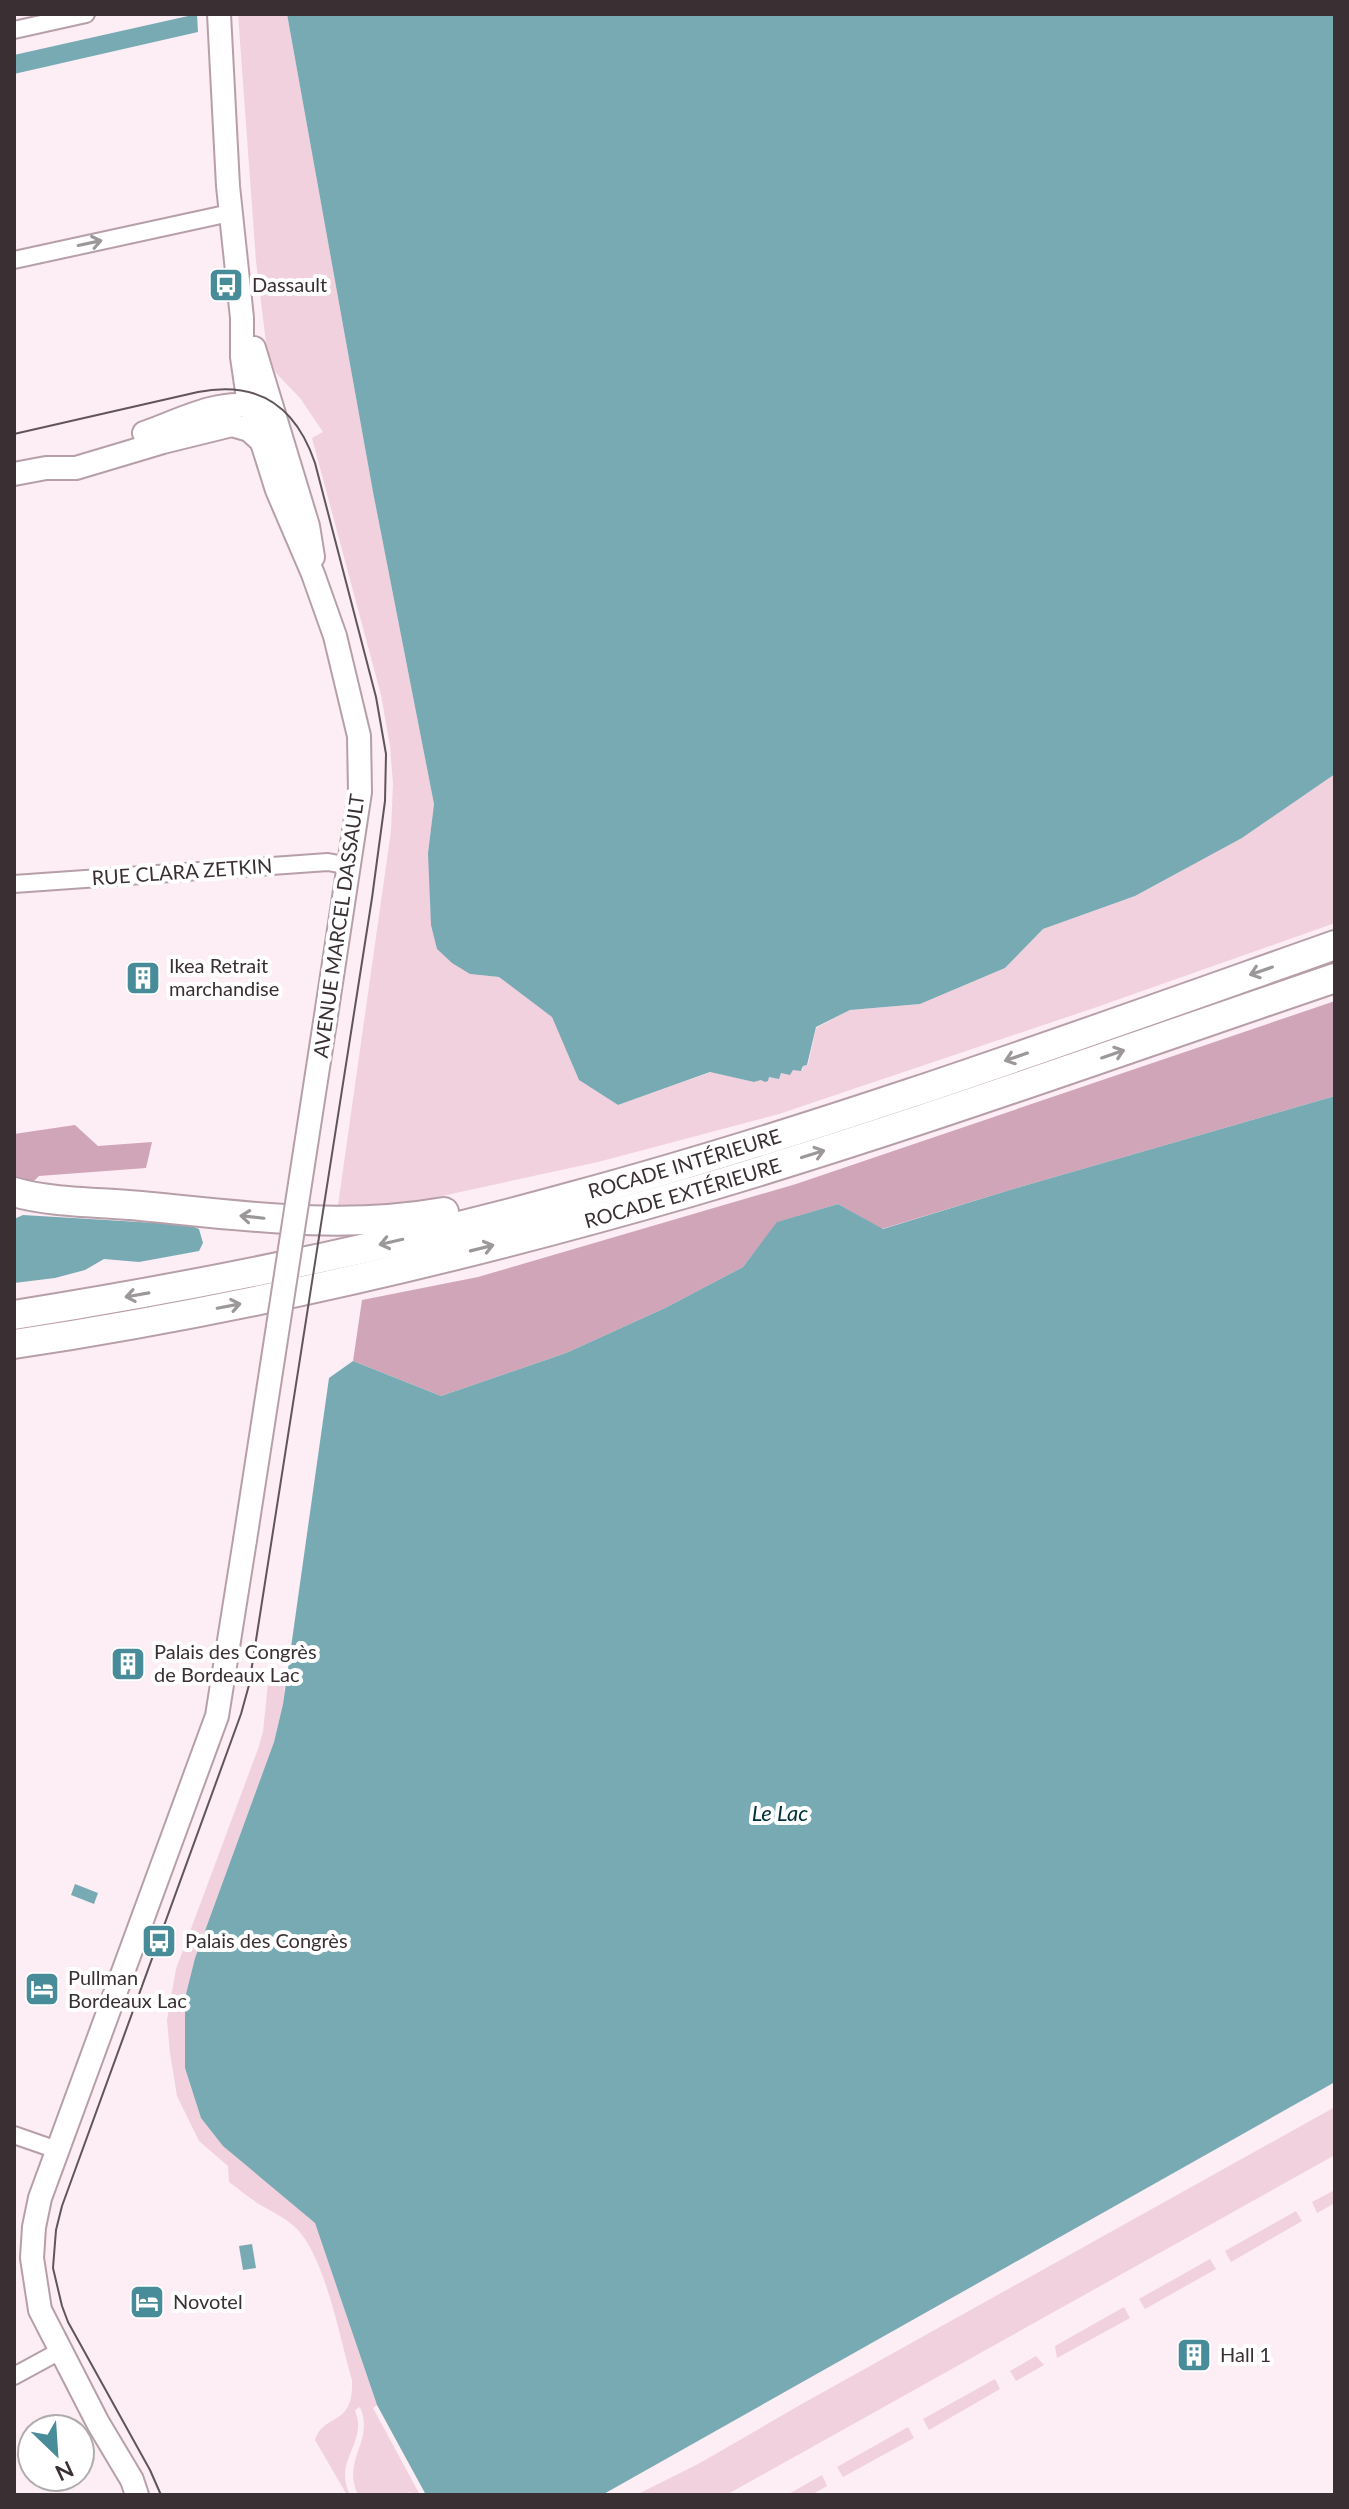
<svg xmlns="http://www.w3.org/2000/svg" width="1349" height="2509" viewBox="0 0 1349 2509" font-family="Lato,sans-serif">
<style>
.green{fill:#f1d1de}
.forest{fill:#d0a5b7}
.water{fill:#78aab4}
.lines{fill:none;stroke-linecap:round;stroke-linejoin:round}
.street-casing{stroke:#b79fa9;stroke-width:20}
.secondary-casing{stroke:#b79fa9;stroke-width:26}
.highway-casing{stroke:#b79fa9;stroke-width:32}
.street{stroke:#fff;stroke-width:16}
.secondary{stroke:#fff;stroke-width:22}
.highway{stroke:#fff;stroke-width:28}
.tram{stroke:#605559;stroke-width:2}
.secondary-bridge-casing{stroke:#b79fa9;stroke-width:26;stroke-linecap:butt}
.secondary-bridge{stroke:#fff;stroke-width:22}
.oneway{stroke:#9c989a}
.labels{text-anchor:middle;stroke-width:8;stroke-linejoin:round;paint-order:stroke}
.poi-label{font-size:20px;fill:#3a3034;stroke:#fff;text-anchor:start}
.street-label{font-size:20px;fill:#3a3034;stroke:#fff}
.water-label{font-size:22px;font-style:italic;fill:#003139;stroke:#fff}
</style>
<rect width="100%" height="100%" fill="#fdedf4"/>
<g class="green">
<polygon points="238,14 287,14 373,492 434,804 428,853 470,974 499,977 553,1017 579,1080 618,1105 711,1072 754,1082 792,1070 803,1070 803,1066 808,1065 816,1028 850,1010 920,1004 1005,968 1043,929 1135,896 1242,838 1335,774 1335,923 1094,1008 779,1114 598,1162 405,1204 338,1205 391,831 393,784 390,746 381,695 312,438 323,432 300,398 276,373 267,351 256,261"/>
<path d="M 286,1672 L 283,1704 L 274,1742 L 195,1958 L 185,1998 L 185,2068 L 201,2117 L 223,2145 L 315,2223 L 377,2405 L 373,2408 L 420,2495 L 413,2495 L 410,2492 L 404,2495 L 358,2495 C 341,2459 375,2442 360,2407 L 355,2410 C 356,2414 358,2418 358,2423 C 359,2450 335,2464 350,2495 L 347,2495 L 315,2440 C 324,2412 354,2428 352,2380 C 340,2339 325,2256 296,2228 C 285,2217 272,2212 259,2204 C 249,2198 239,2189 229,2182 L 228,2166 L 199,2141 L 177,2096 L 170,2053 L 167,2020 L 176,1969 L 258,1749 L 263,1732 L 269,1673 Z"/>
<polygon points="1335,2107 1335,2155 726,2495 636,2495 700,2463 800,2405"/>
<polygon points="1335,2190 1335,2203 1317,2213 1312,2202"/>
<polygon points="1296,2211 1302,2221 1231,2262 1225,2251"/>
<polygon points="1210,2259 1216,2269 1145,2309 1139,2299"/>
<polygon points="1124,2307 1130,2318 1057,2358 1055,2346"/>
<polygon points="1036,2356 1044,2365 1016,2381 1010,2371"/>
<polygon points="995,2379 1000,2389 929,2430 923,2419"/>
<polygon points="908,2427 914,2438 843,2477 837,2467"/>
<polygon points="822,2475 827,2486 811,2495 787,2495"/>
</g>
<g class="forest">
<polygon points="1335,1001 1335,1096 1020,1187 882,1229 838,1204 778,1222 743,1267 665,1308 566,1353 441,1396 353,1361 362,1300 478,1277 796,1184"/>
<polygon points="75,1125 98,1146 152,1142 146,1168 39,1176 14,1200 14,1134"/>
</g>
<g class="water">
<polygon points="197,14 198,32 14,74 14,55"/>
<polygon points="287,14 1335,14 1335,774 1242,838 1135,896 1043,929 1005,968 920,1004 850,1010 816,1027 807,1065 803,1066 801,1071 793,1070 790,1075 781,1073 779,1079 769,1077 768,1081 765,1082 761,1080 754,1082 710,1072 618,1105 579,1080 552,1017 499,977 470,974 452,963 437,949 431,925 428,853 434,804 373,492"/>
<polygon points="1335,1096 1335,2082 602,2495 426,2495 377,2405 315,2223 223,2146 201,2118 185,2068 185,1998 195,1958 274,1742 283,1704 329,1378 353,1361 441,1396 566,1353 665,1308 743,1267 777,1222 838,1204 883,1229 1020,1187"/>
<polygon points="23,1215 189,1225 199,1229 203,1243 199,1251 139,1262 104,1259 85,1270 55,1278 14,1283 14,1219"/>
<polygon points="75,1884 98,1893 94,1904 71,1895"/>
<polygon points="252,2244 256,2268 243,2270 239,2246"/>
</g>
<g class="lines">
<g class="street-casing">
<g id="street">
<polyline points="14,30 86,14"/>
<polyline points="14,260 230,213"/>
<polyline points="14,884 328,862 349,866"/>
<polyline points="14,2135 57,2150"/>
<polyline points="14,2376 60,2351"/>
</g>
</g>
<g class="secondary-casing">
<g id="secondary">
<polyline points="219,14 228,186 242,318 242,357 248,398 277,490 313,574 335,636 359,736 360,792 325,1022"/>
<polyline points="254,348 308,526 313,557"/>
<path d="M 144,433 C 176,422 216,400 250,406"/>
<polyline points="14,474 46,468 76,468 163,442 232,425 249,430 261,441"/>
<polyline points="137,2495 132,2480 98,2423 40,2310 32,2258 34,2227 40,2198 217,1716 245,1540"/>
</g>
</g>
<g class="highway-casing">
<g id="highway">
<path d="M 14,1192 C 51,1203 102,1202 141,1206 C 244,1216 342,1230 444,1212"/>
<path id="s1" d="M 14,1315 C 203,1285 390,1247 574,1196 C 832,1126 1083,1034 1335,945"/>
<path id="s2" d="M 14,1344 C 241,1310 466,1257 687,1193 C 905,1129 1120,1051 1335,978"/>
</g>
</g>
<use href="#street" class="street"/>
<use href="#secondary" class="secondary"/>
<use href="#highway" class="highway"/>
<path class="tram" d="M 14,434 L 198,392 C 259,380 296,407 315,463 L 376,697 L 386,754 L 385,801 L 372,898 L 249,1685 L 241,1714 L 62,2206 L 56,2230 L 53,2268 L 62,2306 L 68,2322 L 150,2470 L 161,2495"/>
<g class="secondary-bridge-casing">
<polyline id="secondary-bridge" points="245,1540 325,1022"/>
</g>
<use href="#secondary-bridge" class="secondary-bridge"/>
</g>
<defs><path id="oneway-shaft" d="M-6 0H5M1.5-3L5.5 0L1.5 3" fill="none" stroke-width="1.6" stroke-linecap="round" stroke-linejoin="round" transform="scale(2)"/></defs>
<g class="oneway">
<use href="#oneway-shaft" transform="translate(90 243) rotate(-12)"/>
<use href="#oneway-shaft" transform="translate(1261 971) rotate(161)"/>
<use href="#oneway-shaft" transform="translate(1113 1054) rotate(-19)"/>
<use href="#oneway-shaft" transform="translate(1016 1057) rotate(161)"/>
<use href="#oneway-shaft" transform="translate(813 1154) rotate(-17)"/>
<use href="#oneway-shaft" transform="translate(252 1217) rotate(-174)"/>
<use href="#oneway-shaft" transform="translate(391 1242) rotate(167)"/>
<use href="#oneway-shaft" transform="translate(482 1248) rotate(-14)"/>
<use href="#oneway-shaft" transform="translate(137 1295) rotate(170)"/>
<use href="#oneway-shaft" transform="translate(229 1306) rotate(-11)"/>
</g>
<defs>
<g id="bus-square" transform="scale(1.8)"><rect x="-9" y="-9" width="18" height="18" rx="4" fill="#478c98" stroke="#fff"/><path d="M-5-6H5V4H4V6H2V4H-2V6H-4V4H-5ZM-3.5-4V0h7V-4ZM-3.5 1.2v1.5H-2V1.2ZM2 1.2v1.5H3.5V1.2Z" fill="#fff"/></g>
<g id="building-square" transform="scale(1.8)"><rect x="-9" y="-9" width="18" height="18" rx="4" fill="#478c98" stroke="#fff"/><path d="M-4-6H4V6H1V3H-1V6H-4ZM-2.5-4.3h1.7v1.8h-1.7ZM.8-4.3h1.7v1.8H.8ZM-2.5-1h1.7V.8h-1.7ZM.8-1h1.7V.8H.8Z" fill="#fff"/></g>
<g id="hotel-square" transform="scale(1.8)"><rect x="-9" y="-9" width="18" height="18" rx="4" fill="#478c98" stroke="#fff"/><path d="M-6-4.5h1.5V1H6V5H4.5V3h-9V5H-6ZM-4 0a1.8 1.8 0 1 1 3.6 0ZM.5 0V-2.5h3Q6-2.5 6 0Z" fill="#fff"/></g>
</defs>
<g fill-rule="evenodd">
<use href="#bus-square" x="226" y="285"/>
<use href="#building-square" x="143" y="978"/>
<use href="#building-square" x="128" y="1664"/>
<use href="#bus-square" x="159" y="1941"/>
<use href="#hotel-square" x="42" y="1989"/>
<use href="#hotel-square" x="147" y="2302"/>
<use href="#building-square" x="1194" y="2355"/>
</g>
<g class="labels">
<g class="poi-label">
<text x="252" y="292">Dassault</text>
<text x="169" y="973">Ikea Retrait<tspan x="169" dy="23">marchandise</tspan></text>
<text x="154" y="1659">Palais des Congrès<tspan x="154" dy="23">de Bordeaux Lac</tspan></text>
<text x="185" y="1948">Palais des Congrès</text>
<text x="68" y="1985">Pullman<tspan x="68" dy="23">Bordeaux Lac</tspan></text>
<text x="173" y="2309">Novotel</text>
<text x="1220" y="2362">Hall 1</text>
</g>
<g class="street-label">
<text transform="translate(182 872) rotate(-4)" y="7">RUE CLARA ZETKIN</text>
<text transform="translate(339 926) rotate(-82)" y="7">AVENUE MARCEL DASSAULT</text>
<text dy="7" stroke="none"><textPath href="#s1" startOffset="688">ROCADE INTÉRIEURE</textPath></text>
<text dy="7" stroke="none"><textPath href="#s2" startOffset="686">ROCADE EXTÉRIEURE</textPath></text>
</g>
<g class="water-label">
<text x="780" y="1821">Le Lac</text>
</g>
</g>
<rect width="1349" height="2509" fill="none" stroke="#3a3034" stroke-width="32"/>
<g transform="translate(56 2453) rotate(155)"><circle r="38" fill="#ffffff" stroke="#b0acae" stroke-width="2"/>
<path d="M0-6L14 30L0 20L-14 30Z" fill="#478c98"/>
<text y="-12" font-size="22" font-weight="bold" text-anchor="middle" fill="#3a3034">N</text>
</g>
</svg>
